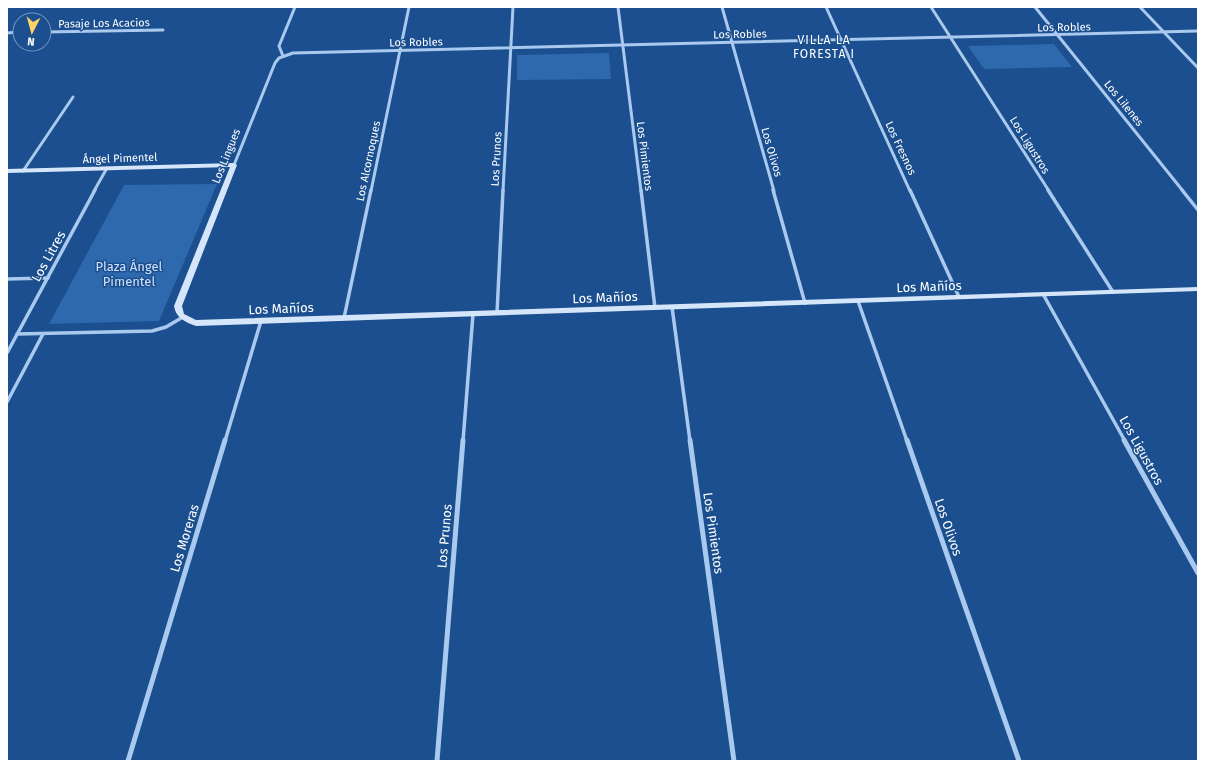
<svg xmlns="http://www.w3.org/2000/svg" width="1205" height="768" viewBox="0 0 1205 768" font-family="'Fira Sans',sans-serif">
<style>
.green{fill:#2e69ad}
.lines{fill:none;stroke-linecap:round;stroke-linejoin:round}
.street-far2{stroke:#a9c9ee;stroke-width:3}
.street-far1{stroke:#a9c9ee;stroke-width:3.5}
.street{stroke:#a9c9ee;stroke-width:5}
.secondary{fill:#d6e6fa;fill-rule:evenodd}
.labels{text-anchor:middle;stroke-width:3;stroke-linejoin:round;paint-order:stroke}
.far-street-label{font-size:11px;fill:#fff;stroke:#1b4f8f}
.far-neighbourhood-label{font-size:12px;letter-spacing:1px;fill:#fff;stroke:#1b4f8f}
.street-label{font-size:13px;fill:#fff;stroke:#1b4f8f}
.park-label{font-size:13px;fill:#cfe3fa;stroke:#1b4f8f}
</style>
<rect width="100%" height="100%" fill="#1b4f8f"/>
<g class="green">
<polygon points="1054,44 1072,67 984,69 968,46"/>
<polygon points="609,53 611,79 517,80 517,55"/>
<polygon points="217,184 159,321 49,324 124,185"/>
</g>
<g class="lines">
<g class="street-far2">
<polyline points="618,7 641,191"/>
<polyline points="722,7 774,191"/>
<polyline points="826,7 910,191"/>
<polyline points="931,7 1049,191"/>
<polyline points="1035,7 1183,191"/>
<polyline points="1140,7 1198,68"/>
<polyline points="44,32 163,30"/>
<polyline points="7,33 20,32"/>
<polyline points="283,56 279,46 295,7"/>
<polyline points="234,165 275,63 279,58 293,53 1198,31"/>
<polyline points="23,171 73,97"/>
<polyline points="94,191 107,168"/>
<polyline points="371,191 409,7"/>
<polyline points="503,191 513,7"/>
</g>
<g class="street-far1">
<polyline points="641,190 655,308"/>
<polyline points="773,190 805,303"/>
<polyline points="910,190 959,297"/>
<polyline points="1048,190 1113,292"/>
<polyline points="1182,190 1198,210"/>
<polyline points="7,279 48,278"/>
<polyline points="1043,294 1125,441"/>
<polyline points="858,301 907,441"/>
<polyline points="672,307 690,441"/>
<polyline points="497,313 503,190"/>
<polyline points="344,318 371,190"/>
<polyline points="17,334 152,331 166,327 183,317"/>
<polyline points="7,353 95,190"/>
<polyline points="7,402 43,334"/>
<polyline points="225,441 261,321"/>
<polyline points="463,441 473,314"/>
</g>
<g class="street">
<polyline points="690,440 734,761"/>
<polyline points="907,440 1019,761"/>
<polyline points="1124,440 1198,573"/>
<polyline points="128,761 225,440"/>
<polyline points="437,761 463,440"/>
</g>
<path class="secondary" d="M 234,163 L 237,165 L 182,306 L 184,314 L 196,320 L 1198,287 L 1198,291 L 196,326 C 185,322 176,318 174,306 L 230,167 L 7,173 L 7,169 Z"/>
</g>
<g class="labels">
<g class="far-street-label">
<text transform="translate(104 23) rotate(-1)" y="4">Pasaje Los Acacios</text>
<text transform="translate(1064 27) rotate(-1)" y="4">Los Robles</text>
<text transform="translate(740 34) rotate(-1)" y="4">Los Robles</text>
<text transform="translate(416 42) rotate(-1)" y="4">Los Robles</text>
<text transform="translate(1124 103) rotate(51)" y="4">Los Lilenes</text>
<text transform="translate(1030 145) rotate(58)" y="4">Los Ligustros</text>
<text transform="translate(901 148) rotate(65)" y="4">Los Fresnos</text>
<text transform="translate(772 152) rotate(74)" y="4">Los Olivos</text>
<text transform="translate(226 156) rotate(-68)" y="4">Los Lingues</text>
<text transform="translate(645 156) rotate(83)" y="4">Los Pimientos</text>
<text transform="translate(120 158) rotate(-2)" y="4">Ángel Pimentel</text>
<text transform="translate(496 159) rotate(-87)" y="4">Los Prunos</text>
<text transform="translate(368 161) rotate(-78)" y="4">Los Alcornoques</text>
</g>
<g class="far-neighbourhood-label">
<text x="824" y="44">VILLA LA<tspan x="824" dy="14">FORESTA I</tspan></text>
</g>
<g class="street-label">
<text transform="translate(48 256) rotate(-61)" y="5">Los Litres</text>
<text transform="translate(929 286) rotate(-2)" y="5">Los Mañíos</text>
<text transform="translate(605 297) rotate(-2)" y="5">Los Mañíos</text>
<text transform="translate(281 308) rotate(-2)" y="5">Los Mañíos</text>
<text transform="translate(1142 450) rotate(61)" y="5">Los Ligustros</text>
<text transform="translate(949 527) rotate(71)" y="5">Los Olivos</text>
<text transform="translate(714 533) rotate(82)" y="5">Los Pimientos</text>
<text transform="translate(444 536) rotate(-85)" y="5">Los Prunos</text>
<text transform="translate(184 538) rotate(-73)" y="5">Los Moreras</text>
</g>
<g class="park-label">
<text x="129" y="271">Plaza Ángel<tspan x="129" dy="15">Pimentel</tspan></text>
</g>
</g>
<rect width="1205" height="768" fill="none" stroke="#ffffff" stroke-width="16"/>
<g transform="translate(32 32) rotate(186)"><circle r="19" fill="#1b4f8f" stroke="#7695bc"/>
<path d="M0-3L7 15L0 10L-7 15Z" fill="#ffd166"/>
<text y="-6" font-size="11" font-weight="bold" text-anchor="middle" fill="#ffffff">N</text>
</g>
</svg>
